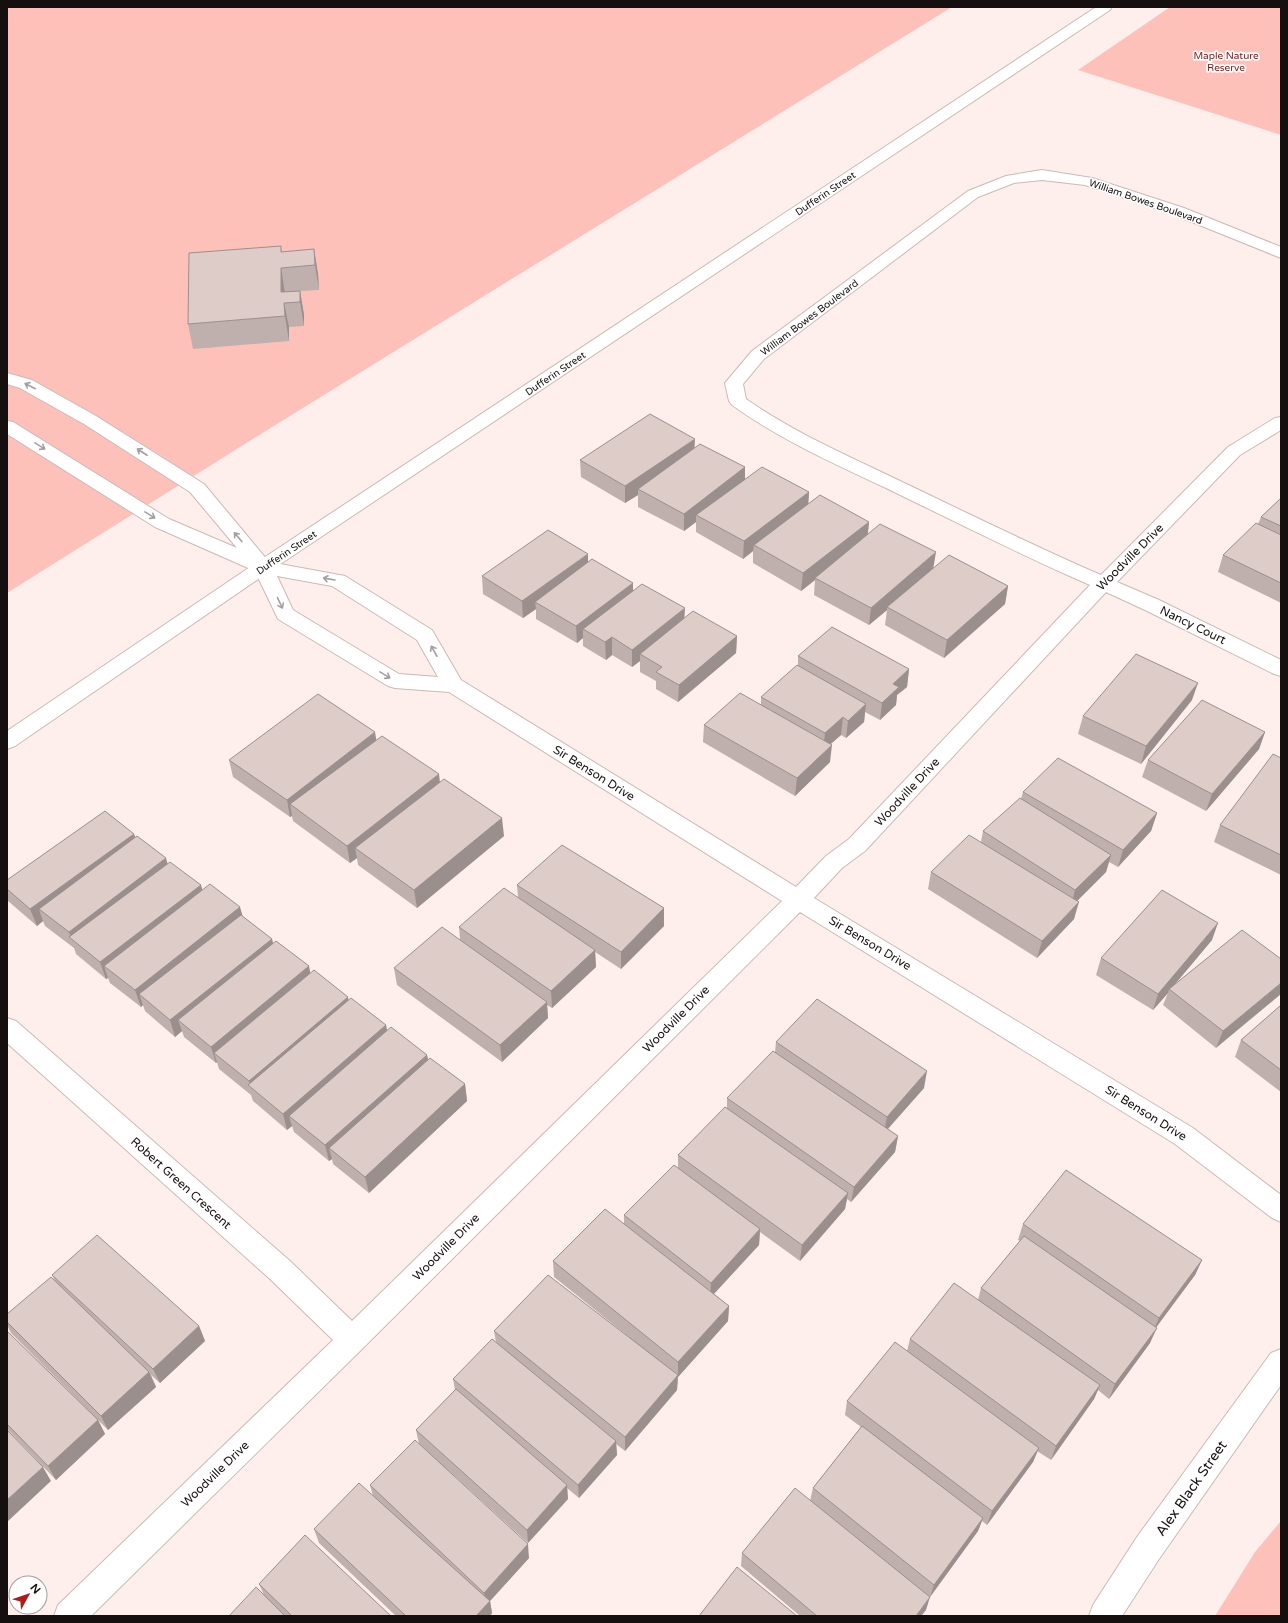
<svg xmlns="http://www.w3.org/2000/svg" width="1288" height="1623" viewBox="0 0 1288 1623" font-family="'Varela Round',sans-serif">
<style>
.green{fill:#fec1b9}
.lines{fill:none;stroke-linecap:round;stroke-linejoin:round}
.minor-casing{stroke:#cbb9b6;stroke-width:2}
.major-casing{stroke:#cbb9b6;stroke-width:2}
.minor{fill:#fff;fill-rule:evenodd}
.major{fill:#fff;fill-rule:evenodd}
.wall{fill:#bfafad}
.shaded-wall{fill:#9b8f8d}
.building{fill:#deccc9;stroke:#9b8f8d}
.oneway{stroke:#a19f9f}
.labels{text-anchor:middle;stroke-width:3.5;stroke-linejoin:round;paint-order:stroke}
.far-park-label{font-size:10px;fill:#751816;stroke:#fff}
.far-street-label{font-size:10px;fill:#150f0f;stroke:#fff}
.street-label{font-size:12px;fill:#150f0f;stroke:#fff}
.near-street-label{font-size:14px;fill:#150f0f;stroke:#fff}
</style>
<rect width="100%" height="100%" fill="#feefed"/>
<g class="green">
<polygon points="7,7 952,7 248,442 7,593"/>
<polygon points="1170,7 1281,7 1281,135 1078,70"/>
<polygon points="1281,1521 1281,1616 1215,1616 1255,1552"/>
</g>
<g class="lines">
<g class="minor-casing">
<g id="minor">
<path d="M 1042,170 L 1092,178 L 1184,208 L 1281,247 L 1281,258 L 1172,214 L 1085,185 L 1042,180 L 1014,183 L 978,197 L 764,359 L 743,384 L 746,399 C 793,432 846,455 898,480 C 965,512 1032,545 1101,575 L 1228,447 L 1275,418 L 1281,417 L 1281,430 L 1240,455 L 1117,582 L 1159,600 L 1281,660 L 1281,676 L 1274,674 L 1145,610 L 1106,592 L 865,851 L 842,868 L 814,898 L 1193,1128 L 1281,1195 L 1281,1222 L 1272,1218 L 1175,1144 L 800,912 L 362,1349 L 91,1616 L 54,1616 L 58,1605 L 333,1340 L 270,1279 L 7,1043 L 7,1018 L 16,1021 L 290,1261 L 352,1321 L 782,901 L 449,692 L 395,688 L 388,686 L 278,619 L 255,571 L 155,527 L 7,434 L 7,421 L 13,422 L 169,519 L 237,548 L 190,492 L 84,424 L 20,388 L 7,384 L 7,373 L 32,380 L 96,416 L 204,484 L 269,562 L 345,576 L 432,630 L 461,680 L 796,887 L 826,856 L 849,839 L 1090,585 C 1021,555 954,521 886,488 C 833,463 779,439 732,405 L 729,401 L 725,383 L 752,351 L 968,191 L 1006,176 ZM 277,576 L 332,586 L 417,640 L 438,677 L 399,674 L 293,610 Z"/>
<polygon points="1281,1349 1281,1385 1159,1559 1122,1616 1089,1616 1093,1605 1137,1537 1271,1353"/>
</g>
</g>
<g class="major-casing">
<polygon id="major" points="1096,7 1112,7 1110,10 270,571 15,746 7,749 7,731 256,563"/>
</g>
<use href="#minor" class="minor"/>
<use href="#major" class="major"/>
</g>
<g class="wall">
<polygon points="281,246 282,252 314,249 318,274 319,290 300,291 304,315 304,326 289,327 289,341 193,349 188,324"/>
<polygon points="694,448 745,467 745,480 809,492 808,505 869,522 868,534 933,568 1008,586 1005,604 944,658 885,625 887,610 869,625 814,595 815,580 801,591 753,563 753,551 743,559 696,532 696,522 684,531 638,507 638,495 625,503 581,477 580,460"/>
<polygon points="1281,498 1281,603 1218,572 1223,555 1258,524 1261,517"/>
<polygon points="588,563 633,583 633,591 684,618 737,636 736,653 678,702 656,689 656,681 640,672 640,661 632,667 612,655 606,660 583,646 583,638 577,643 536,619 536,609 523,618 483,594 482,576"/>
<polygon points="798,656 909,669 907,687 897,695 896,705 880,720 865,712 864,722 846,738 841,735 830,744 830,762 795,796 703,742 704,725 761,704 761,697 798,666"/>
<polygon points="1192,700 1141,764 1078,734 1083,716"/>
<polygon points="1265,732 1259,749 1206,811 1142,777 1148,760"/>
<polygon points="1281,758 1281,875 1214,842 1220,825"/>
<polygon points="229,760 440,782 504,836 417,908 358,865 357,858 350,863 293,821 292,816 290,817 233,777"/>
<polygon points="1023,792 1157,813 1151,831 1118,867 1109,862 1106,872 1077,901 1074,919 1037,958 928,889 931,872 981,842 983,831 1021,799"/>
<polygon points="134,834 135,837 168,864 202,890 243,917 272,939 273,944 309,966 310,973 348,997 348,1001 386,1025 387,1031 427,1055 428,1059 465,1084 467,1101 369,1193 333,1164 332,1159 329,1161 294,1132 292,1126 287,1130 253,1101 251,1095 219,1069 217,1062 216,1063 184,1037 182,1031 175,1037 145,1011 143,1005 141,1007 110,983 108,978 106,979 76,954 74,948 45,926 43,921 37,926 8,901 7,899 7,880"/>
<polygon points="517,885 664,908 664,926 621,969 595,952 596,967 552,1008 547,1005 548,1018 502,1062 397,985 394,968 460,940 459,927 518,898"/>
<polygon points="1212,940 1176,983 1281,959 1216,1048 1163,1005 1168,993 1153,1010 1096,975 1101,958"/>
<polygon points="1281,1005 1281,1092 1235,1057 1241,1040"/>
<polygon points="776,1042 924,1088 888,1129 898,1136 895,1152 851,1202 847,1199 845,1209 800,1261 760,1232 759,1245 714,1294 729,1306 728,1321 678,1377 677,1390 625,1451 616,1444 617,1455 579,1498 567,1488 568,1499 528,1543 447,1469 529,1558 490,1601 492,1613 490,1616 396,1616 319,1543 314,1529 373,1496 370,1485 419,1444 416,1430 455,1390 453,1379 496,1342 494,1331 629,1337 554,1277 553,1261 624,1224 624,1215 678,1168 678,1155 727,1107 727,1098 775,1052"/>
<polygon points="1023,1224 1202,1260 1195,1275 1156,1327 1150,1343 1109,1399 1098,1390 1094,1399 1051,1460 1037,1451 1033,1462 987,1525 982,1521 978,1531 930,1597 923,1592 926,1610 921,1616 800,1616 741,1566 742,1553 810,1501 813,1488 861,1427 845,1415 847,1401 907,1351 910,1339 978,1300 981,1288 1020,1241 1018,1240"/>
<polygon points="52,1275 199,1326 205,1341 160,1383 151,1375 156,1387 108,1430 11,1333 7,1325 7,1314 55,1281"/>
<polygon points="7,1331 98,1420 105,1434 56,1480 7,1429"/>
<polygon points="259,1584 391,1616 229,1616 264,1595"/>
</g>
<g class="shaded-wall">
<polygon points="314,249 318,274 319,290 315,265"/>
<polygon points="281,268 285,293 284,303 289,327 289,341 281,292"/>
<polygon points="300,291 304,315 304,326 300,302"/>
<polygon points="695,439 694,457 638,489 638,495 625,503 625,486"/>
<polygon points="745,467 745,485 696,515 696,522 684,531 684,514"/>
<polygon points="809,492 808,509 754,545 753,551 743,559 744,541"/>
<polygon points="869,522 867,539 815,578 815,580 801,591 803,573"/>
<polygon points="936,552 933,570 887,607 887,610 869,625 871,608"/>
<polygon points="588,554 588,571 535,602 536,609 523,618 522,601"/>
<polygon points="633,583 633,600 583,629 583,638 577,643 576,626"/>
<polygon points="1008,586 1005,604 944,658 947,640"/>
<polygon points="685,608 684,626 640,654 640,661 632,667 632,650"/>
<polygon points="737,636 736,653 678,702 679,685"/>
<polygon points="612,637 612,655 606,660 605,642"/>
<polygon points="909,669 907,687 897,695 896,705 880,720 882,703 893,684"/>
<polygon points="1198,683 1192,700 1141,764 1146,746"/>
<polygon points="866,704 864,722 846,738 848,721"/>
<polygon points="843,717 841,735 823,751 825,733"/>
<polygon points="375,732 378,750 290,804 292,816 290,817 287,800"/>
<polygon points="1265,732 1259,749 1206,811 1212,794"/>
<polygon points="832,745 830,762 795,796 797,778"/>
<polygon points="439,774 441,792 355,848 357,858 350,863 347,846"/>
<polygon points="1157,813 1151,831 1118,867 1123,850"/>
<polygon points="502,818 504,836 417,908 414,890"/>
<polygon points="134,834 140,851 39,909 43,921 37,926 30,909"/>
<polygon points="1111,855 1106,872 1071,907 1075,890"/>
<polygon points="166,858 171,876 71,938 69,932"/>
<polygon points="201,885 206,902 104,966 108,978 106,979 100,962"/>
<polygon points="1079,902 1074,919 1037,958 1042,941"/>
<polygon points="240,907 245,924 139,994 143,1005 141,1007 135,990"/>
<polygon points="664,908 664,926 621,969 621,952"/>
<polygon points="1218,923 1212,940 1170,990 1169,989 1168,993 1153,1010 1158,994"/>
<polygon points="272,939 276,956 178,1020 182,1031 175,1037 170,1020"/>
<polygon points="595,950 596,967 552,1008 551,991"/>
<polygon points="309,966 312,983 214,1053 217,1062 216,1063 211,1047"/>
<polygon points="1281,983 1281,994 1216,1048 1223,1031"/>
<polygon points="348,997 351,1013 251,1087 249,1081"/>
<polygon points="547,1002 548,1018 502,1062 500,1045"/>
<polygon points="386,1025 389,1042 289,1116 292,1126 287,1130 283,1114"/>
<polygon points="427,1055 430,1071 329,1148 332,1159 329,1161 325,1145"/>
<polygon points="927,1071 924,1088 884,1133 887,1117"/>
<polygon points="465,1084 467,1101 369,1193 365,1177"/>
<polygon points="898,1136 895,1152 851,1202 854,1187"/>
<polygon points="848,1193 845,1209 800,1261 802,1245"/>
<polygon points="760,1229 759,1245 710,1298 711,1283"/>
<polygon points="1202,1260 1195,1275 1152,1333 1159,1318"/>
<polygon points="729,1306 728,1321 678,1377 678,1362"/>
<polygon points="199,1326 205,1341 160,1383 153,1369"/>
<polygon points="1157,1328 1150,1343 1109,1399 1115,1384"/>
<polygon points="149,1372 156,1387 108,1430 101,1416"/>
<polygon points="678,1375 677,1390 625,1451 625,1437"/>
<polygon points="1100,1385 1094,1399 1051,1460 1056,1446"/>
<polygon points="98,1420 105,1434 56,1480 48,1466"/>
<polygon points="616,1441 617,1455 579,1498 578,1485"/>
<polygon points="1039,1448 1033,1462 987,1525 992,1511"/>
<polygon points="43,1467 51,1481 7,1522 7,1500"/>
<polygon points="567,1485 568,1499 528,1543 527,1530"/>
<polygon points="983,1518 978,1531 930,1597 934,1585"/>
<polygon points="528,1544 529,1558 490,1601 492,1613 490,1616 476,1616 486,1605 484,1593"/>
<polygon points="930,1597 926,1610 921,1616 916,1616"/>
</g>
<g class="building">
<polygon points="281,246 281,252 314,249 315,265 281,268 281,292 300,291 300,302 284,303 285,316 188,324 189,253"/>
<polygon points="650,414 695,439 625,486 580,460"/>
<polygon points="700,444 745,467 684,514 638,489"/>
<polygon points="762,467 809,492 744,541 696,515"/>
<polygon points="820,495 869,522 803,573 754,545"/>
<polygon points="1281,498 1281,526 1261,517"/>
<polygon points="1256,523 1281,535 1281,583 1223,555"/>
<polygon points="880,524 936,552 871,608 815,578"/>
<polygon points="548,530 588,554 522,601 482,576"/>
<polygon points="949,555 1008,586 947,640 887,607"/>
<polygon points="592,559 633,583 576,626 535,602"/>
<polygon points="642,584 685,608 632,650 612,637 605,642 583,629"/>
<polygon points="693,611 737,636 679,685 656,672 662,667 640,654"/>
<polygon points="832,627 909,669 893,684 899,687 882,703 798,656"/>
<polygon points="1136,654 1198,683 1146,746 1083,716"/>
<polygon points="797,665 866,704 848,721 843,717 825,733 761,697"/>
<polygon points="740,693 832,745 797,778 704,725"/>
<polygon points="318,694 375,732 287,800 229,760"/>
<polygon points="1202,700 1265,732 1212,794 1148,760"/>
<polygon points="382,736 439,774 347,846 290,804"/>
<polygon points="1273,754 1281,758 1281,855 1220,825"/>
<polygon points="1058,758 1157,813 1123,850 1023,792"/>
<polygon points="444,779 502,818 414,890 355,848"/>
<polygon points="1020,798 1111,855 1075,890 983,831"/>
<polygon points="105,811 134,834 30,909 7,889 7,880"/>
<polygon points="969,835 1079,902 1042,941 931,872"/>
<polygon points="137,836 166,858 69,932 39,909"/>
<polygon points="562,845 664,908 621,952 517,885"/>
<polygon points="170,862 201,885 100,962 69,937"/>
<polygon points="210,884 240,907 135,990 104,966"/>
<polygon points="504,888 595,950 551,991 459,927"/>
<polygon points="1162,890 1218,923 1158,994 1101,958"/>
<polygon points="241,915 272,939 170,1020 139,994"/>
<polygon points="442,927 547,1002 500,1045 394,968"/>
<polygon points="1242,930 1281,959 1281,983 1223,1031 1169,989"/>
<polygon points="276,941 309,966 211,1047 178,1020"/>
<polygon points="314,970 348,997 249,1081 214,1053"/>
<polygon points="351,998 386,1025 283,1114 248,1085"/>
<polygon points="817,999 927,1071 887,1117 776,1042"/>
<polygon points="1281,1005 1281,1070 1241,1040"/>
<polygon points="391,1027 427,1055 325,1145 289,1116"/>
<polygon points="773,1051 898,1136 854,1187 727,1098"/>
<polygon points="430,1058 465,1084 365,1177 329,1148"/>
<polygon points="725,1107 848,1193 802,1245 678,1155"/>
<polygon points="674,1165 760,1229 711,1283 624,1215"/>
<polygon points="1066,1170 1202,1260 1159,1318 1023,1224"/>
<polygon points="605,1209 729,1306 678,1362 553,1261"/>
<polygon points="97,1235 199,1326 153,1369 52,1275"/>
<polygon points="1024,1236 1157,1328 1115,1384 981,1288"/>
<polygon points="548,1275 678,1375 625,1437 494,1331"/>
<polygon points="51,1277 149,1372 101,1416 7,1322 7,1314"/>
<polygon points="954,1283 1100,1385 1056,1446 910,1339"/>
<polygon points="7,1331 98,1420 48,1466 7,1424"/>
<polygon points="492,1339 616,1441 578,1485 453,1379"/>
<polygon points="895,1342 1039,1448 992,1511 847,1401"/>
<polygon points="456,1389 567,1485 527,1530 416,1430"/>
<polygon points="862,1426 983,1518 934,1585 813,1488"/>
<polygon points="7,1430 43,1467 7,1500"/>
<polygon points="415,1440 528,1544 484,1593 370,1485"/>
<polygon points="359,1483 490,1601 476,1616 406,1616 314,1529"/>
<polygon points="795,1488 930,1597 916,1616 817,1616 742,1553"/>
<polygon points="305,1535 391,1616 292,1616 259,1584"/>
<polygon points="737,1567 797,1616 699,1616"/>
<polygon points="256,1587 285,1616 229,1616"/>
</g>
<defs><path id="oneway-shaft" d="M-6 0H5M1.5-3L5.5 0L1.5 3" fill="none" stroke-width="1.6" stroke-linecap="round" stroke-linejoin="round"/></defs>
<g class="oneway">
<use href="#oneway-shaft" transform="translate(30 386) rotate(-153)"/>
<use href="#oneway-shaft" transform="translate(40 446) rotate(32)"/>
<use href="#oneway-shaft" transform="translate(142 452) rotate(-147)"/>
<use href="#oneway-shaft" transform="translate(150 515) rotate(32)"/>
<use href="#oneway-shaft" transform="translate(238 537) rotate(-130)"/>
<use href="#oneway-shaft" transform="translate(329 579) rotate(-170)"/>
<use href="#oneway-shaft" transform="translate(280 603) rotate(65)"/>
<use href="#oneway-shaft" transform="translate(434 651) rotate(-119)"/>
<use href="#oneway-shaft" transform="translate(385 675) rotate(31)"/>
</g>
<g class="labels">
<g class="far-park-label">
<text x="1226" y="59">Maple Nature<tspan x="1226" dy="12">Reserve</tspan></text>
</g>
<g class="far-street-label">
<text transform="translate(825 193) rotate(-34)" y="4">Dufferin Street</text>
<text transform="translate(1146 201) rotate(19)" y="4">William Bowes Boulevard</text>
<text transform="translate(809 317) rotate(-37)" y="4">William Bowes Boulevard</text>
<text transform="translate(555 373) rotate(-34)" y="4">Dufferin Street</text>
<text transform="translate(286 552) rotate(-34)" y="4">Dufferin Street</text>
</g>
<g class="street-label">
<text transform="translate(1130 557) rotate(-45)" y="4">Woodville Drive</text>
<text transform="translate(1193 625) rotate(26)" y="4">Nancy Court</text>
<text transform="translate(594 773) rotate(32)" y="4">Sir Benson Drive</text>
<text transform="translate(907 792) rotate(-47)" y="4">Woodville Drive</text>
<text transform="translate(870 943) rotate(31)" y="4">Sir Benson Drive</text>
<text transform="translate(676 1019) rotate(-45)" y="4">Woodville Drive</text>
<text transform="translate(1146 1113) rotate(32)" y="4">Sir Benson Drive</text>
<text transform="translate(181 1183) rotate(42)" y="4">Robert Green Crescent</text>
<text transform="translate(446 1247) rotate(-45)" y="4">Woodville Drive</text>
<text transform="translate(215 1474) rotate(-44)" y="4">Woodville Drive</text>
</g>
<g class="near-street-label">
<text transform="translate(1191 1488) rotate(-55)" y="5">Alex Black Street</text>
</g>
</g>
<rect width="1288" height="1623" fill="none" stroke="#150f0f" stroke-width="16"/>
<g transform="translate(28 1595) rotate(50)"><circle r="19" fill="#ffffff" stroke="#a19f9f"/>
<path d="M0-3L7 15L0 10L-7 15Z" fill="#ad1b1d"/>
<text y="-6" font-size="11" font-weight="bold" text-anchor="middle" fill="#150f0f">N</text>
</g>
</svg>
